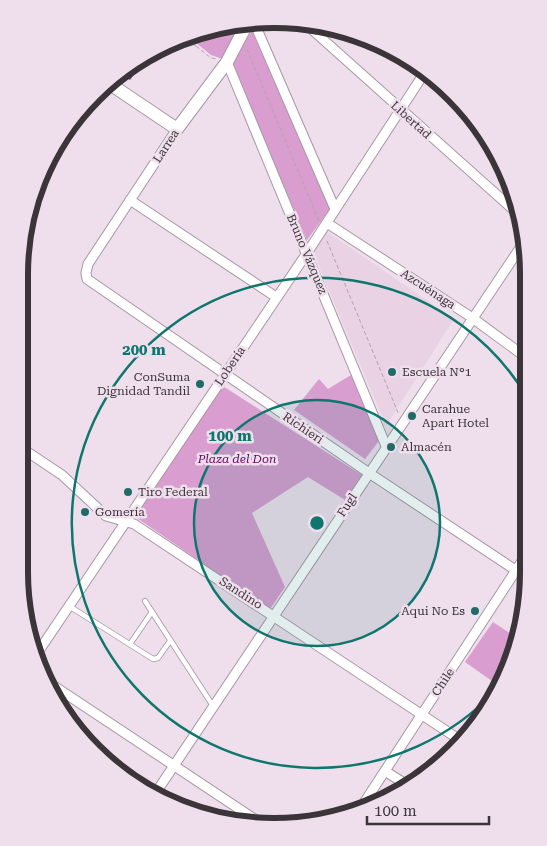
<svg xmlns="http://www.w3.org/2000/svg" width="547" height="846" viewBox="0 0 547 846" font-family="'Roboto Serif',serif">
<style>
.built{fill:#e8d2e4}
.green{fill:#d99dcf}
.lines{fill:none;stroke-linecap:round;stroke-linejoin:round}
.lane-casing{stroke:#a697a3;stroke-width:6}
.street-casing{stroke:#a697a3;stroke-width:11}
.secondary-casing{stroke:#a697a3;stroke-width:14}
.path{stroke:#b1a4ae;stroke-width:1;stroke-dasharray:4 2.5;stroke-linecap:butt}
.lane{stroke:#fff;stroke-width:4.5}
.street{stroke:#fff;stroke-width:9}
.secondary{stroke:#fff;stroke-width:12}
.wall{fill:#84437b}
.shaded-wall{fill:#6b3764}
.building{fill:#994e8f;stroke:#6b3764}
.ring{fill:none;stroke:#0f766e;stroke-width:2.5}
.poi-dot{fill:#206b68;stroke:#efdfec;stroke-width:2}
.labels{text-anchor:middle;stroke-width:5;stroke-linejoin:round;paint-order:stroke}
.street-label{font-size:12px;fill:#3b3439;stroke:#efdfec}
.poi-label{font-size:12px;fill:#3b3439;stroke:#efdfec;text-anchor:start}
.park-label{font-size:12px;font-style:italic;fill:#6a0461;stroke:#efdfec}
.rim{fill:none;stroke:#3b3439;stroke-width:6}
.centre{fill:#0f766e;stroke:#efdfec;stroke-width:2.5}
.ring-label{font-size:15px;text-anchor:middle;font-weight:bold;fill:#0f766e;stroke:#efdfec;stroke-width:5;stroke-linejoin:round;paint-order:stroke}
</style>
<rect width="100%" height="100%" fill="#efdfec"/>
<polygon class="built" points="326,231 454,319 386,426 312,250"/>
<g class="green">
<polygon points="236,25 234,37 223,59 211,55 189,37"/>
<polygon points="252,31 330,209 307,240 231,62"/>
<polygon points="351,375 379,441 365,459 294,410 319,379 328,389"/>
<polygon points="221,385 362,475 345,500 308,477 252,513 285,587 270,609 134,516"/>
<polygon points="493,622 517,638 509,670 499,686 465,662"/>
</g>
<g class="lines">
<g class="lane-casing">
<g id="lane">
<polyline points="145,601 213,706"/>
<polyline points="69,606 153,659 158,658 170,641"/>
<polyline points="130,644 152,612"/>
</g>
</g>
<g class="street-casing">
<g id="street">
<polyline points="253,20 335,209"/>
<polyline points="308,26 516,212"/>
<polyline points="227,62 386,446"/>
<polyline points="177,129 88,264 86,273 87,279 369,473 526,577"/>
<polyline points="130,200 276,297"/>
<polyline points="327,223 471,317 527,358"/>
<polyline points="20,447 62,475 106,516 134,524 463,742"/>
<polyline points="34,658 307,253 425,72"/>
<polyline points="45,680 265,826"/>
<polyline points="385,771 410,787"/>
<polyline points="155,794 524,242"/>
<polyline points="360,809 526,555"/>
</g>
</g>
<g class="secondary-casing">
<polyline id="secondary" points="110,84 177,129 227,62 248,22"/>
</g>
<g class="path">
<polyline points="186,38 211,58 217,59"/>
<polyline points="175,41 196,46"/>
<polyline points="247,49 319,221"/>
<polyline points="327,241 399,415"/>
</g>
<use href="#lane" class="lane"/>
<use href="#street" class="street"/>
<use href="#secondary" class="secondary"/>
</g>
<polygon class="wall" points="144,58 130,80 121,75"/>
<polygon class="shaded-wall" points="144,58 130,80 132,75 141,60"/>
<polygon class="building" points="141,60 132,75 126,72"/>
<circle cx="317" cy="523" r="123" fill="#0f766e" fill-opacity=".12"/>
<g class="ring">
<circle cx="317" cy="523" r="123"/>
<path d="M496 690A245 245 0 1 1 527 397"/>
</g>
<g class="poi-dot">
<circle cx="392" cy="372" r="5"/>
<circle cx="200" cy="384" r="5"/>
<circle cx="412" cy="416" r="5"/>
<circle cx="391" cy="447" r="5"/>
<circle cx="128" cy="492" r="5"/>
<circle cx="85" cy="512" r="5"/>
<circle cx="475" cy="611" r="5"/>
</g>
<g class="labels">
<g class="street-label">
<text transform="translate(411 120) rotate(42)" y="4">Libertad</text>
<text transform="translate(166 146) rotate(-57)" y="4">Larrea</text>
<text transform="translate(307 254) rotate(67)" y="4">Bruno Vázquez</text>
<text transform="translate(428 289) rotate(33)" y="4">Azcuénaga</text>
<text transform="translate(230 366) rotate(-56)" y="4">Lobería</text>
<text transform="translate(303 428) rotate(34)" y="4">Richieri</text>
<text transform="translate(347 505) rotate(-57)" y="4">Fugl</text>
<text transform="translate(241 593) rotate(33)" y="4">Sandino</text>
<text transform="translate(443 682) rotate(-57)" y="4">Chile</text>
</g>
<g class="poi-label">
<text x="402" y="376">Escuela N°1</text>
<text x="190" y="381" text-anchor="end">ConSuma<tspan x="190" dy="14">Dignidad Tandil</tspan></text>
<text x="422" y="413">Carahue<tspan x="422" dy="14">Apart Hotel</tspan></text>
<text x="401" y="451">Almacén</text>
<text x="138" y="496">Tiro Federal</text>
<text x="95" y="516">Gomería</text>
<text x="465" y="615" text-anchor="end">Aqui No Es</text>
</g>
<g class="park-label">
<text x="237" y="463">Plaza del Don</text>
</g>
</g>
<path d="M0 0H547V846H0ZM274 28H274A246 246 0 0 1 520 274V572A246 246 0 0 1 274 818H274A246 246 0 0 1 28 572V274A246 246 0 0 1 274 28Z" fill="#efdfec" fill-rule="evenodd"/>
<path class="rim" d="M274 28H274A246 246 0 0 1 520 274V572A246 246 0 0 1 274 818H274A246 246 0 0 1 28 572V274A246 246 0 0 1 274 28Z"/>
<circle cx="317" cy="523" r="8" class="centre"/>
<g class="ring-label">
<text x="144" y="355">200 m</text>
<text x="230" y="441">100 m</text>
</g>
<path d="M367 816v8h122v-8" fill="none" stroke="#3b3439" stroke-width="2.5"/>
<text x="374" y="816" font-size="15" fill="#3b3439" stroke="#efdfec" stroke-width="4" paint-order="stroke">100 m</text>
</svg>
